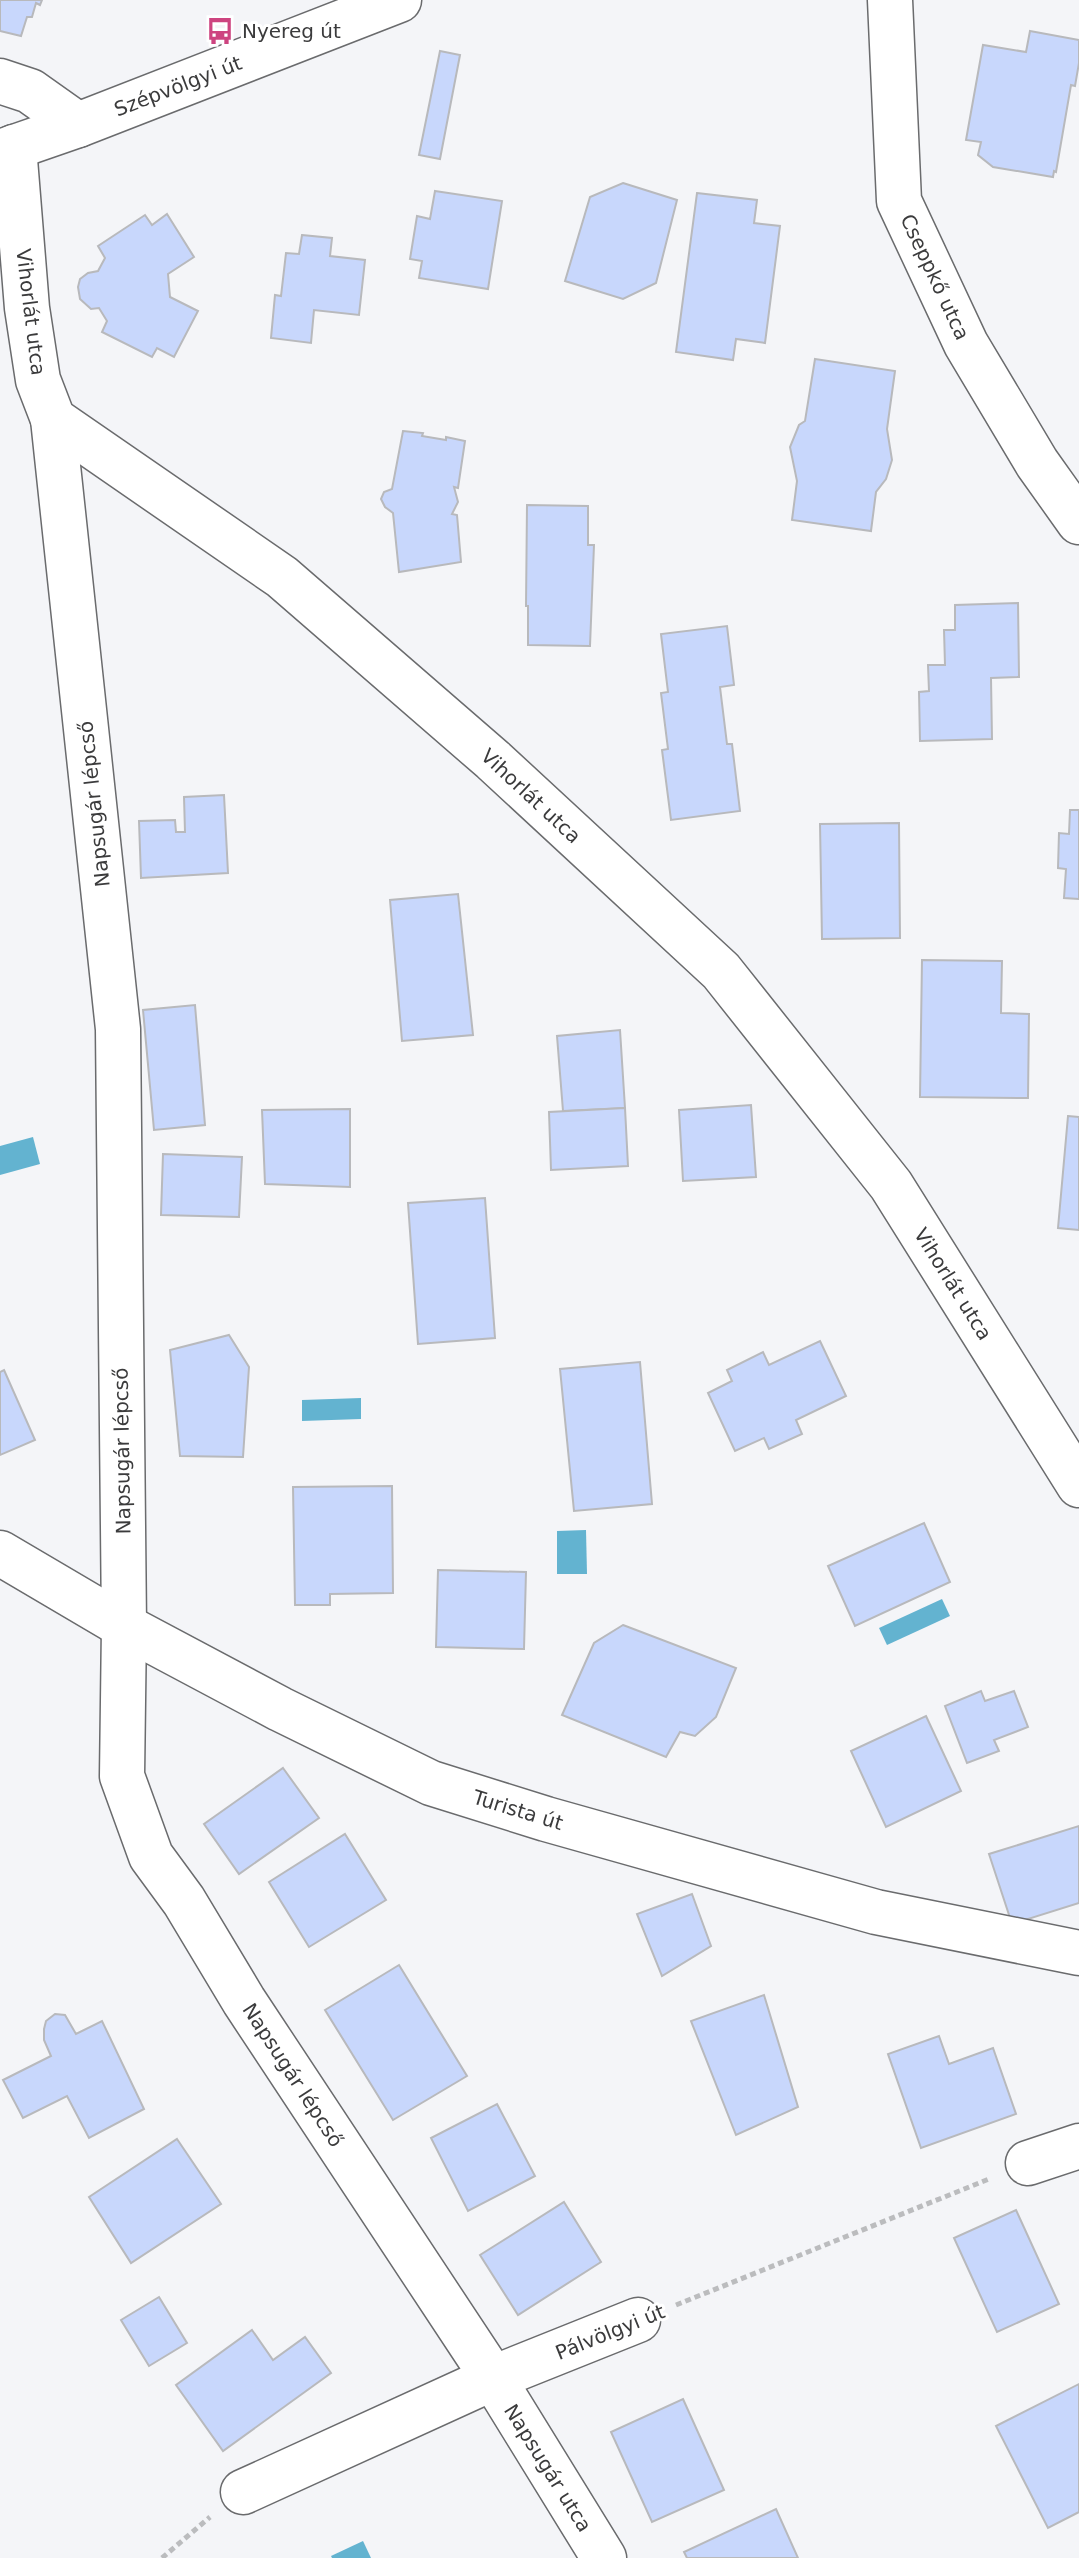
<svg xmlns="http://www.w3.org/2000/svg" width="1079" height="2558" viewBox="0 0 1079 2558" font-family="'DejaVu Sans',sans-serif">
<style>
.water{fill:#63b3d0}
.building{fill:#c8d7fc;stroke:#b8b9bc;stroke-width:2}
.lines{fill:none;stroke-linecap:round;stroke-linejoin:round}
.minor-casing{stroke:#6a6b6d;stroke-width:47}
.tertiary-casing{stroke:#6a6b6d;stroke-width:47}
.path{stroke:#bbbcbe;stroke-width:5;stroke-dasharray:6 4;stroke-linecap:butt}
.minor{stroke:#fff;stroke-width:44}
.tertiary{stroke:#fff;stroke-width:44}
.labels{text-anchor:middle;stroke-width:6;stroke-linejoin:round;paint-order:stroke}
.poi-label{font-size:20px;fill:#3b3b3c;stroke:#fff;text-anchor:start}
.street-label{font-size:20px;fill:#3b3b3c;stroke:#fff}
</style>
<rect width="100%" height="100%" fill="#f4f5f8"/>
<g class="water">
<polygon points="33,1137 40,1164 0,1175 0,1146"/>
<polygon points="361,1398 361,1419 302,1421 302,1400"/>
<polygon points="586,1530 587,1574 557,1574 557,1531"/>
<polygon points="942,1599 950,1616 887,1645 879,1628"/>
<polygon points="363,2541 371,2558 332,2558 331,2556"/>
</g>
<g class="building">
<polygon points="0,0 42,0 40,5 36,3 32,17 27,17 21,36 0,31"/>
<polygon points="1030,31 1079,40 1079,63 1075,86 1071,85 1056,172 1054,171 1053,177 993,167 978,155 981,142 966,140 983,45 1026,52"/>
<polygon points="440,51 460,55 440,159 419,155"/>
<polygon points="623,183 677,200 656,283 623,299 565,281 590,197"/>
<polygon points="435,191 502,201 488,289 419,278 422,261 410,259 417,216 430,219"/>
<polygon points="697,193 757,200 754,223 780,226 765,343 736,339 733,360 676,352"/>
<polygon points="167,214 194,257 168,274 170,297 198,311 174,357 157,348 152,357 102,332 107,321 99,308 91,309 80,299 78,287 80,279 88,273 98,271 105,258 98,246 145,215 152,225"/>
<polygon points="302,235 332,238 330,256 365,260 359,315 314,310 311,343 271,338 275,295 281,296 286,253 299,254"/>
<polygon points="815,359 895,371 887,429 892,460 886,479 876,492 871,531 792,520 797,481 790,447 799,425 805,421"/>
<polygon points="403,431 423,433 422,436 446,440 446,437 465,441 458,488 454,487 458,502 452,514 457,515 461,562 399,572 393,513 385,507 381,499 384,492 392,489"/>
<polygon points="527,505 588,506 588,545 594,545 590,646 528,645 528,606 526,606"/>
<polygon points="1018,603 1019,677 991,678 992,739 920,741 919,692 929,691 928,665 945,665 944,630 955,630 955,605"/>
<polygon points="727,626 734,685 720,687 727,744 732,744 740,811 671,820 662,750 668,749 661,693 668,692 661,634"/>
<polygon points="224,795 228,873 141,878 139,821 175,820 176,832 185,832 184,797"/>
<polygon points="1070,810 1079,810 1079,899 1064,898 1066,869 1058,868 1059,833 1069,834"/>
<polygon points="899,823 900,938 822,939 820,824"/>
<polygon points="458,894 473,1035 402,1041 390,900"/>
<polygon points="922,960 1002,961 1001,1013 1029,1014 1028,1098 920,1097"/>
<polygon points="195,1005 205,1125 154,1130 143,1010"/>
<polygon points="620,1030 625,1108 563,1111 557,1036"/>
<polygon points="751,1105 756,1177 683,1181 679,1110"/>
<polygon points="625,1108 628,1166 551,1170 549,1112"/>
<polygon points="350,1109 350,1187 265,1184 262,1110"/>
<polygon points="1068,1116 1079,1117 1079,1230 1058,1228"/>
<polygon points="163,1154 242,1157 239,1217 161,1215"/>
<polygon points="485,1198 495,1338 418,1344 408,1203"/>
<polygon points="229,1335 249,1367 243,1457 180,1456 170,1350"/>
<polygon points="820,1341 846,1396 796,1420 802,1434 769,1449 764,1438 735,1451 708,1393 732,1381 727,1370 763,1352 769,1365"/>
<polygon points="640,1362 652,1504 574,1511 560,1369"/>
<polygon points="4,1370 35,1440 0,1455 0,1372"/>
<polygon points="392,1486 393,1593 330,1594 330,1605 295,1605 293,1487"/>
<polygon points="924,1523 950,1582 855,1626 828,1566"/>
<polygon points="438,1570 526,1572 524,1649 436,1647"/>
<polygon points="623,1625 736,1668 716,1717 695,1736 680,1732 666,1757 562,1715 594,1643"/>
<polygon points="981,1691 985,1701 1014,1691 1028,1727 994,1740 999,1751 967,1763 945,1706"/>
<polygon points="926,1716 961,1791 886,1827 851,1751"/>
<polygon points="283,1768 319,1818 239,1874 204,1824"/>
<polygon points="1079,1826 1079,1903 1012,1924 989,1854"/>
<polygon points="345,1834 386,1900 309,1947 269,1882"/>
<polygon points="692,1894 711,1946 662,1976 637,1914"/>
<polygon points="399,1965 467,2076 393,2120 325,2010"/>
<polygon points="764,1995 798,2107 736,2135 691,2021"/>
<polygon points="55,2014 65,2015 76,2034 102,2021 144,2109 89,2138 67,2096 23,2118 3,2080 51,2056 44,2040 44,2029 46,2021"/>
<polygon points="939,2036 949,2064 993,2048 1016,2114 921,2148 888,2054"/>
<polygon points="497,2104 535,2176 468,2211 431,2138"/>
<polygon points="177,2139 221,2204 131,2263 89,2197"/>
<polygon points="564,2202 601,2262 518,2315 480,2255"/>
<polygon points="1016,2210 1059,2304 997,2332 954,2238"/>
<polygon points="159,2297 187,2343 149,2366 121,2320"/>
<polygon points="252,2330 273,2360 305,2337 331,2373 223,2451 176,2385"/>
<polygon points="1079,2384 1079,2512 1048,2528 996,2426"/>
<polygon points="683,2399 724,2490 652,2522 611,2432"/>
<polygon points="776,2509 798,2558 687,2558 684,2552"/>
</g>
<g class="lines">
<g class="minor-casing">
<g id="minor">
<polyline points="890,0 899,201 966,344 1037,463 1079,522"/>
<polyline points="0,81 30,91 78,125"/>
<polyline points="14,147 27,308 38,380 53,419 282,577 493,760 721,971 891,1185 1079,1485"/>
<polyline points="53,419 118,1029 124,1626 122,1776 151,1856 184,1901 244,2001 493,2378 604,2558"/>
<polyline points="0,1553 124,1626 280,1709 431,1783 546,1819 876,1912 1079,1953"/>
<polyline points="1028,2163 1079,2146"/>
<polyline points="243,2492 493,2378 638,2320"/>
</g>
</g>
<g class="tertiary-casing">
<polyline id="tertiary" points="0,152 78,125 399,0"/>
</g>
<g class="path">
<polyline points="676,2305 989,2179"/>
<polyline points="162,2558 210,2517"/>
</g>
<use href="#minor" class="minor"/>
<use href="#tertiary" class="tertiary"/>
</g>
<defs>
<g id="bus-bare" transform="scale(2.16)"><path d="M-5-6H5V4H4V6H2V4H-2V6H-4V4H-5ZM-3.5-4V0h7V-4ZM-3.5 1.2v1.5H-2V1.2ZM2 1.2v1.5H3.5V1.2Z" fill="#cd4480" stroke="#fff" stroke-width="2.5" paint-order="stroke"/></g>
</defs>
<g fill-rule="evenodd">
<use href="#bus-bare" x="220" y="31"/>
</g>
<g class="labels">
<g class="poi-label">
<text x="242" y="38">Nyereg út</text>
</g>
<g class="street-label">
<text transform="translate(178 86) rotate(-21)" y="7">Szépvölgyi út</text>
<text transform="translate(935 277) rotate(65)" y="7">Cseppkő utca</text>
<text transform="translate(31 312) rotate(83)" y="7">Vihorlát utca</text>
<text transform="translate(531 796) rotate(43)" y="7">Vihorlát utca</text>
<text transform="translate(94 804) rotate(-96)" y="7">Napsugár lépcső</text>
<text transform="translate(953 1284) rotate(58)" y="7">Vihorlát utca</text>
<text transform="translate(122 1451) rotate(-91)" y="7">Napsugár lépcső</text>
<text transform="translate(518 1810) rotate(17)" y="7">Turista út</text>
<text transform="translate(293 2075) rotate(57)" y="7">Napsugár lépcső</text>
<text transform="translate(610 2332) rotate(-22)" y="7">Pálvölgyi út</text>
<text transform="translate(548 2468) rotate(58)" y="7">Napsugár utca</text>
</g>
</g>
</svg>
